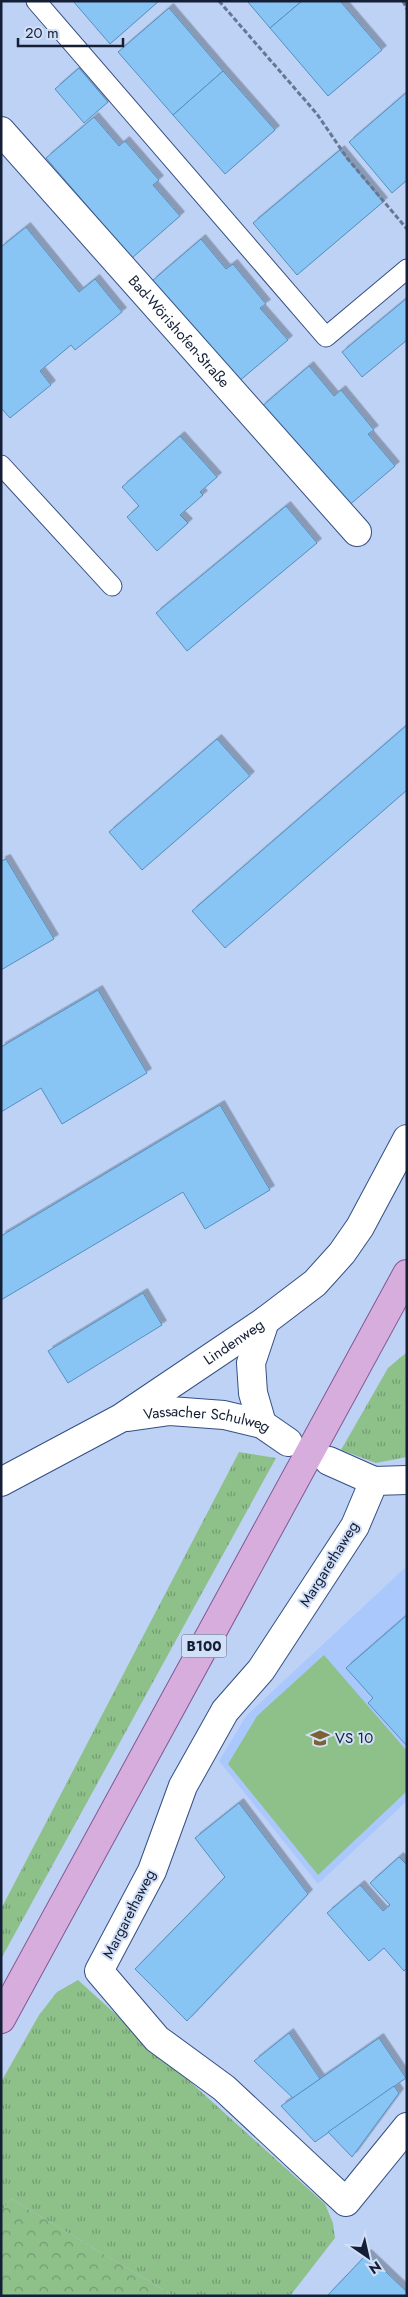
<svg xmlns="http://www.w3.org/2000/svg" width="408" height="2297" viewBox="0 0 408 2297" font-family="Jost,sans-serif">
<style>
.built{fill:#abc8fd}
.grass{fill:url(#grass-tufts)}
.forest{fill:url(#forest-crowns)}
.garden{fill:#8ec08a}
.building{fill:#88c4f4;stroke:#5590bd;filter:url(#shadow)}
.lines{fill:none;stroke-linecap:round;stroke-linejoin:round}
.lane-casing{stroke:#354f83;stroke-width:21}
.street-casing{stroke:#354f83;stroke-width:30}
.primary-casing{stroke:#815893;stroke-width:30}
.path{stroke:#667693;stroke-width:3;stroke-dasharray:5 2.5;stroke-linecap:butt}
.lane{stroke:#fff;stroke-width:19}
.street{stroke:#fff;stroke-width:28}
.primary{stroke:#d6addc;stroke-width:28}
.labels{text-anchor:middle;stroke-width:4;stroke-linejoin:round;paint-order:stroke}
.shield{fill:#d1dff7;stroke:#4d5970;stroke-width:1}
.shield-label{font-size:14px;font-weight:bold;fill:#141f36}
.street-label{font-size:15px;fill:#141f36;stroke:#d1dff7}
.poi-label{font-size:15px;fill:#141f36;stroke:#d1dff7;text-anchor:start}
</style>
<defs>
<pattern id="grass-tufts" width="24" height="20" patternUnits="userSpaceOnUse" patternTransform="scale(1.25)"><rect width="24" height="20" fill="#8ec08a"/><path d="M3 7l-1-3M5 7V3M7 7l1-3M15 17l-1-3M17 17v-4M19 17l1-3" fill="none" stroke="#739b72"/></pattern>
<pattern id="forest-crowns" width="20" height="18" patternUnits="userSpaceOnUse" patternTransform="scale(1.25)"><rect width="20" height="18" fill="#8ec08a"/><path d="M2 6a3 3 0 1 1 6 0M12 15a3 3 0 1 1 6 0" fill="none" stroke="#739b72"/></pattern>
<filter id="shadow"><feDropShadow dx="4.5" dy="-4.5" stdDeviation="0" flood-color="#0004"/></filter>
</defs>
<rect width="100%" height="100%" fill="#bed2f6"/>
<polygon class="built" points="407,1566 407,1801 318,1884 219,1761 246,1716"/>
<g class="grass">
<polygon points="407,1352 407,1457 376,1463 341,1450 388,1368"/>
<polygon points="239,1452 276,1458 1,1959 1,1909"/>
<polygon points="78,1980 325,2204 333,2223 335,2238 290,2296 174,2296 11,2199 1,2212 1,2082 39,2015 57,1992"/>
</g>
<polygon class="forest" points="11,2199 174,2296 1,2296 1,2212"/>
<polygon class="garden" points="324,1655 407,1751 407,1791 318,1875 228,1764 257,1716"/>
<g class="building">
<polygon points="73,1 159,1 110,44"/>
<polygon points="247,1 302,1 270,28"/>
<polygon points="302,1 340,1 382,50 328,96 270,28"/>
<polygon points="169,8 223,71 173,115 118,52"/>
<polygon points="79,68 108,102 84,123 55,89"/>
<polygon points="223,71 275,130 225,174 173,115"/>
<polygon points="407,92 407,180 392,193 349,142"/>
<polygon points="94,117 119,146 125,141 159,180 153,185 180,216 132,258 46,158"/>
<polygon points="340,150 383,202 297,275 253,223"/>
<polygon points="26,227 79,292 95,279 122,312 75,350 71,345 40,371 51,385 10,418 1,408 1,247"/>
<polygon points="201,239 226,269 233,264 266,304 260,308 288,340 238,382 152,281"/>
<polygon points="407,298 407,340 362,377 342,352"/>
<polygon points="309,366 334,396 341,390 374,430 368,434 395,466 347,507 261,407"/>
<polygon points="180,436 217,477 200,492 203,495 180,515 188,523 157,551 127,517 139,506 122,487"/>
<polygon points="286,506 317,543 187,651 156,613"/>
<polygon points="407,725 407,790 225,948 192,911"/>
<polygon points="217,739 250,776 142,870 109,832"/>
<polygon points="6,859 54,939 1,970 1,861"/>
<polygon points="98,990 147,1073 62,1124 41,1088 1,1112 1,1047"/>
<polygon points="220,1105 270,1190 205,1229 183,1192 1,1300 1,1236"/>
<polygon points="143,1293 162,1325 68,1383 48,1351"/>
<polygon points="407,1615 407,1746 368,1703 373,1698 346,1668"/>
<polygon points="239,1803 308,1894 187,2021 135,1969 225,1877 195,1838"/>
<polygon points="399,1857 407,1865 407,1968 404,1971 384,1948 369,1961 327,1913 360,1885 383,1911 390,1905 370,1883"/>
<polygon points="289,2033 320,2079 293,2098 254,2061"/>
<polygon points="379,2038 406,2078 315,2142 281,2106"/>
<polygon points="394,2086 399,2093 352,2157 328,2132"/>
<polygon points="367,2254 407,2292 407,2296 327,2296"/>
</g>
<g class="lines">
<g class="lane-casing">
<g id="lane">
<polyline points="36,1 326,337 407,269"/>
<polyline points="1,465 112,586"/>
</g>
</g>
<g class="street-casing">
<g id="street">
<path id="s1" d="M 1,131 L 357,532"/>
<path id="s2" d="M 128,1417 L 170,1411 L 224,1415 L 262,1424 L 288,1442"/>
<polyline points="262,1424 253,1393 251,1363 265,1321"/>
<polyline points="329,1461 374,1481 407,1480"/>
<polyline points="374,1481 355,1526 261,1670 225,1711 183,1786 152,1871 99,1971 157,2039 224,2088 346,2202 407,2127"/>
<path id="s3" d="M 1,1482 L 121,1418 L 265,1321 L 315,1283 L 342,1253 L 360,1227 L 407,1139"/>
</g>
</g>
<g class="primary-casing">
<polyline id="primary" points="1,2019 407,1274"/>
</g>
<g class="path">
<polyline points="219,1 317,114 347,158 407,229"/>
<polyline points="403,1 407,9"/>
</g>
<use href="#lane" class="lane"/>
<use href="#street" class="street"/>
<use href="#primary" class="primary"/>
</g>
<defs>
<g id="school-bare" transform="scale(1.5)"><path d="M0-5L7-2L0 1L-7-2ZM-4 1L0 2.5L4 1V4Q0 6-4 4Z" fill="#7b6233" stroke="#d1dff7" stroke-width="2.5" paint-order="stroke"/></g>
</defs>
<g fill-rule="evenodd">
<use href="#school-bare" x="320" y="1738"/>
</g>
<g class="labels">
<rect class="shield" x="181.5" y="1634.5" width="45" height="23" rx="4"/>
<g class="shield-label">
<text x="204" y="1651">B100</text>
</g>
<g class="street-label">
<text dy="5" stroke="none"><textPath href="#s1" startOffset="268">Bad-Wörishofen-Straße</textPath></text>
<text dy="5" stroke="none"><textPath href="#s3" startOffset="272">Lindenweg</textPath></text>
<text dy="5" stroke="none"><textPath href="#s2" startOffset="80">Vassacher Schulweg</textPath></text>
<text transform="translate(329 1564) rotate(-58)" y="5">Margarethaweg</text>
<text transform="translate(129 1914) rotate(-63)" y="5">Margarethaweg</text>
</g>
<g class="poi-label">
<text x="335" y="1743">VS 10</text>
</g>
</g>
<rect width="408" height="2297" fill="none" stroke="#141f36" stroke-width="5"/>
<g transform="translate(368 2257) rotate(146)" stroke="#d1dff7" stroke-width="4" paint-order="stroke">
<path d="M0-4L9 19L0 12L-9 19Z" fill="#141f36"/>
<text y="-8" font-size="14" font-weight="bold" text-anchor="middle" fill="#141f36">N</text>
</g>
<path d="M18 38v8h105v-8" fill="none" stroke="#141f36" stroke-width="2.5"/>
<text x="25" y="38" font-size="15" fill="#141f36" stroke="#d1dff7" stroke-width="4" paint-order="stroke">20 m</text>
</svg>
